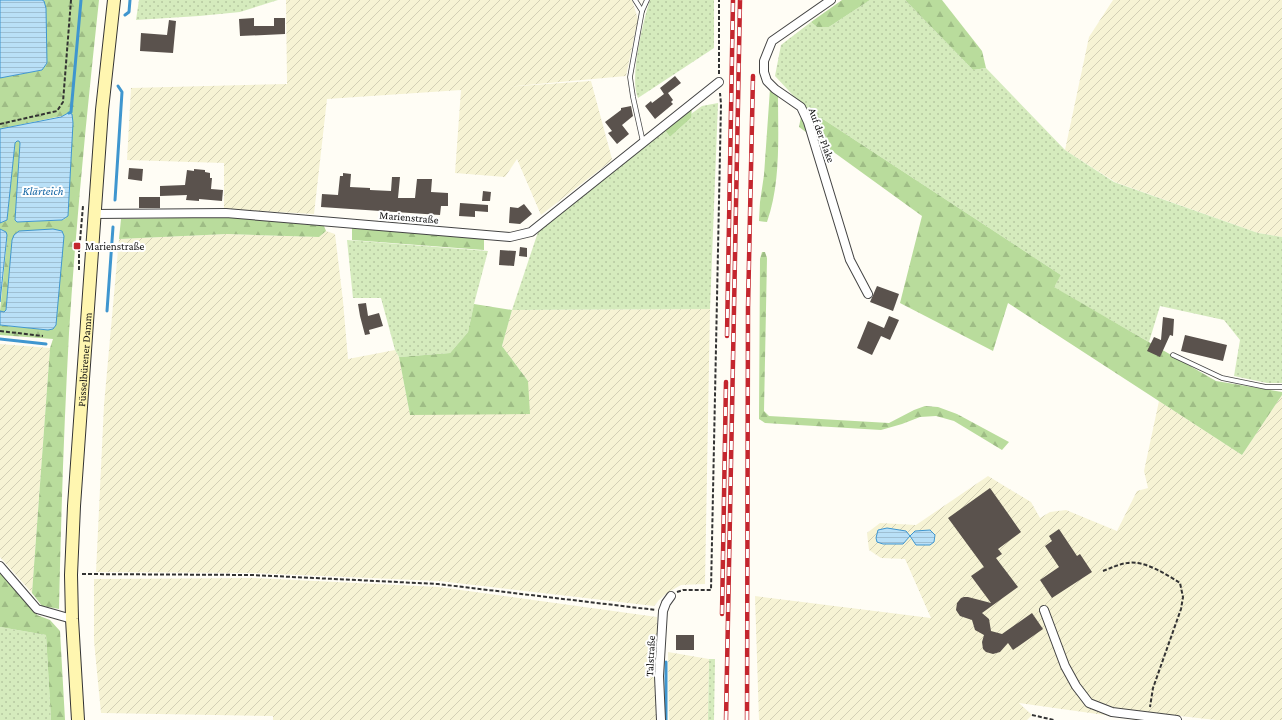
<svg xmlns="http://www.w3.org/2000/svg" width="1282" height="720" viewBox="0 0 1282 720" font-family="'Crimson Pro',serif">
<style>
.farmland{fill:url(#farmland-furrows)}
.grass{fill:url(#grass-dots)}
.forest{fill:url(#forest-firs)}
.water{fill:url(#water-rules);stroke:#3f96cf}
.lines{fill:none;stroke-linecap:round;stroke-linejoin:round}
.stream{stroke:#3f96cf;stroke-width:3}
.building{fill:#5a524d}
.service-casing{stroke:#444;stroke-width:5.5}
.minor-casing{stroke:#444;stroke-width:10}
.secondary-casing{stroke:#333;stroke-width:14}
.path{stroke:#333;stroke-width:2;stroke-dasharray:4 2;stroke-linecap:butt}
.service{stroke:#fff;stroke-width:4}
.minor{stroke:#fff;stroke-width:8}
.secondary{stroke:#fff6b0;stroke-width:12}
.rail-casing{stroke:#c4262e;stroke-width:4.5}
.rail{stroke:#fff;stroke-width:3;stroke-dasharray:9;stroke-linecap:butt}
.poi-dot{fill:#c4262e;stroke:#fff;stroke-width:1.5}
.labels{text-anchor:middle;stroke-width:4;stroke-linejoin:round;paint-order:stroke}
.street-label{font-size:11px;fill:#111;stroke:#fff}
.poi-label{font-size:11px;fill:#111;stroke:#fff;text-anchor:start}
.water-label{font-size:12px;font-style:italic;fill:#1768a6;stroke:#fff}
</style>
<defs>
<pattern id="farmland-furrows" width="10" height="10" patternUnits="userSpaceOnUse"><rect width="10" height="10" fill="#f6f3d4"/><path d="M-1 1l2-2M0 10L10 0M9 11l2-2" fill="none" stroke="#d2cfb5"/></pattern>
<pattern id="grass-dots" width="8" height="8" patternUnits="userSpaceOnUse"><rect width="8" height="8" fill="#d5ebbd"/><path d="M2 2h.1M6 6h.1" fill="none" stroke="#b6c8a1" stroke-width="1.8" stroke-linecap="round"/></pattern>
<pattern id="forest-firs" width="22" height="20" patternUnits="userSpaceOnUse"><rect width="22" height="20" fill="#b9dc9c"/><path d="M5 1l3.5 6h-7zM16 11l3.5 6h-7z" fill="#9ebc85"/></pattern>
<pattern id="water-rules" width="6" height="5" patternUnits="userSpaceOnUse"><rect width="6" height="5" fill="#b9e0f7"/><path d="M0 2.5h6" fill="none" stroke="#9ebfd3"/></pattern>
</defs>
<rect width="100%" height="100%" fill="#fffdf5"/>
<g class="farmland">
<polygon points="286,0 632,0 638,19 626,76 504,87 591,81 612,159 611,161 541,215 517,159 505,177 455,173 461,90 327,99 314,214 224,209 224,163 127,160 131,88 287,84"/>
<polygon points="1113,0 1282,0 1282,237 1258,233 1115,182 1065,150 1089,37"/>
<polygon points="326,231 335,234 343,301 348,359 395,350 399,357 410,415 528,381 502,346 512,310 710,309 705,584 681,585 667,593 659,600 654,606 439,581 252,573 96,572 104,405 119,239 227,234 319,237"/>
<polygon points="0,344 50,348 32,593 0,557"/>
<polygon points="1282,395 1282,720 1216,720 1153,713 1134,719 1141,720 1132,720 1133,719 1019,703 1032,715 1027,720 759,720 755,596 931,618 905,559 881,558 869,550 867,533 880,523 916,525 988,476 1031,502 1040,518 1050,512 1066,510 1117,531 1137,491 1148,488 1144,471 1159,401 1242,455"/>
<polygon points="252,578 439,587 657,617 657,720 273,720 273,716 101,713 94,641 94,579"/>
<polygon points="668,652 709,659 708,720 669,720"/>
</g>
<g class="grass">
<polygon points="139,0 278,0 240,12 199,16 136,20"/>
<path d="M 650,0 L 714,0 L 714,48 L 638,98 C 629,79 643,21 650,0 Z"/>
<polygon points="870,0 905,0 973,70 986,68 1065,150 1114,182 1258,233 1282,237 1282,383 1267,383 1234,376 1240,340 1224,320 1160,306 1149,342 1053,287 1061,275 803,106 775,76 781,45 811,22 817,27 829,27"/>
<polygon points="718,103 710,309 512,310 539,229 664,129 670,137 691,118 691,114 702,106"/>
<polygon points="347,240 488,251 474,304 468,332 450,353 399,357 395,350 381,298 353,298"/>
<polygon points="0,627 46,635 51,720 0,720"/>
<polygon points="709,659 715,659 714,720 708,720"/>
</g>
<g class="forest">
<path d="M 42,0 L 99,0 C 87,111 76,222 69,333 C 64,425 61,517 59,609 L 42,606 L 32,593 L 50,348 L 53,339 L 0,335 L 0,325 L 48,330 L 12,240 L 6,310 L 4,312 L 0,311 L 7,239 L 2,230 L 0,229 L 0,223 L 7,220 L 15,143 L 17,141 L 19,141 L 20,143 L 15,220 L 17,222 L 62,220 L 65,219 L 68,213 L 73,119 L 66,115 L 0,129 L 0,78 L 42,70 L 44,1 Z"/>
<polygon points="842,0 870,0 829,27 817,27 811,22"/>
<polygon points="905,0 942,0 982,51 986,68 973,70"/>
<path d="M 770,89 L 778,95 C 778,137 781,182 767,222 L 759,221 L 760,202 L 764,175 Z"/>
<polygon points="803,106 1061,275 1054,287 1216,381 1282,392 1282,395 1242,455 1008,303 993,351 900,303 922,216 799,127"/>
<polygon points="692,107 691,118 670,137 664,129"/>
<polygon points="226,217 324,226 326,231 319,237 227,234 119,239 121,219"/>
<polygon points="352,227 484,237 484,250 352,240"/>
<polygon points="762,252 765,252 767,258 764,411 769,416 889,423 914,410 925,406 938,407 957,414 1009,442 1002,450 954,421 936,416 920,417 902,424 881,430 765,423 759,419 760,259"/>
<polygon points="474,304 512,310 502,346 528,381 530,414 410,415 399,357 450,353 468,332"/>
<polygon points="0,570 32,606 37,615 50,620 60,631 65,720 51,720 46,635 0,627"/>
</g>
<g class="water">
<polygon points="0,0 42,0 44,1 46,8 47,63 42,70 0,78"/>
<polygon points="68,113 72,114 73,123 68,216 62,220 17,222 15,220 20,143 19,141 17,141 15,143 7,220 0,223 0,129 61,117"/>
<polygon points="0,229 6,232 7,235 0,302"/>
<polygon points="53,229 62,231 64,236 56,325 53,329 48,330 0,325 0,311 4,312 6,310 12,240 14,235 19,231"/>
<polygon points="887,528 906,531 910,536 915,531 930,530 935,535 934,542 930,545 916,545 910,536 903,544 883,544 877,542 876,538 878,530"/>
</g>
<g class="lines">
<g class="stream">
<polyline points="125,15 129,12 130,0"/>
<polyline points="69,113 71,112 81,0"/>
<polyline points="115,200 122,92 118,86"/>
<polyline points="107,311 113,227"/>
<polyline points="0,339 46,344"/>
<polyline points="666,662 666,720"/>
</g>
</g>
<g class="building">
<polygon points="254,18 254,26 274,26 274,18 285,18 285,34 240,36 239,19"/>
<polygon points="169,20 176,21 173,53 140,51 141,33 167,35"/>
<polygon points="675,76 681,83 668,93 673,100 671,102 673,104 655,119 645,106 651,101 652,103 664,94 660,88"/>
<polygon points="631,106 633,116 622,125 629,134 617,144 608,133 612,131 605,122 621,110 621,108"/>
<polygon points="129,168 143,169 142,181 128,179"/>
<polygon points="194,169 205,170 205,172 210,173 210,178 212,178 211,189 223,190 222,201 199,199 199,201 186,200 187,195 160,196 160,186 185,185 187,170 194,171"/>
<polygon points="343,173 351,174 350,187 370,188 370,190 391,191 392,177 400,177 398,198 415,198 417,179 432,179 431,192 448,193 448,206 441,206 440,215 321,207 322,194 338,195 340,176 343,176"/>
<polygon points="483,191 491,192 490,201 482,201"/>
<rect x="139" y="197" width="21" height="11"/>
<polygon points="460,203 488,205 488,212 475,211 475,217 459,216"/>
<polygon points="524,204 532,214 520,224 509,223 510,207 518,208"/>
<polygon points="520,247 527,248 527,257 519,256"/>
<polygon points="500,250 516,251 514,266 499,265"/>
<polygon points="877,286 899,294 893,311 870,302"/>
<polygon points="366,303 368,316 379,313 383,326 369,330 370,334 365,335 360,316 358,304"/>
<polygon points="889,316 899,320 890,340 881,336 872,355 857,348 868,321 884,328"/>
<polygon points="1163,317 1174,319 1173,336 1170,335 1160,357 1147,351 1154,337 1161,340"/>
<polygon points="1185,335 1227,345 1223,361 1181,351"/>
<polygon points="990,488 1021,532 998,549 1002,554 996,558 1018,587 982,613 989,619 991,631 1002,634 1032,613 1043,629 1013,650 1008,643 1000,652 993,654 986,652 983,649 982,642 984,635 975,630 972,620 960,616 956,610 957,603 961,598 964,597 968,597 991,603 971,576 984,567 948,518"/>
<polygon points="1059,529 1077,556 1080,554 1092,572 1052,598 1040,580 1059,567 1045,546 1052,541 1049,536"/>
<rect x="676" y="635" width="18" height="15"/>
</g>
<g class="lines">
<g class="service-casing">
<g id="service">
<polyline points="635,0 642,11"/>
<polyline points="643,142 633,97 630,77 642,11 647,0"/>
<polyline points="1173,355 1222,378 1266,387 1282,387"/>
</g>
</g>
<g class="minor-casing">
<g id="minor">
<polyline points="831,0 772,41 764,61 764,72 767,81 775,89 801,107 808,122 850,260 868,294"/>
<polyline points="93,214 226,213 510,237 531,232 719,82"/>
<polyline points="0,566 37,609 72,619"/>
<polyline points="1044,610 1065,666 1076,686 1089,703 1112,712 1177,720"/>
<polyline points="661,720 659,676 663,611 666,603 671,596"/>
</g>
</g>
<g class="secondary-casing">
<g id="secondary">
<path id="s1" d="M 78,720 L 72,619 L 71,575 L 74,506 L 102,110 L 114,0"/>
</g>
</g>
<g class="path">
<polyline points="719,74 719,0"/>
<polyline points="0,124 57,111 63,102 71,0"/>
<polyline points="79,270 79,252 83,206"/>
<polyline points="0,331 43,336"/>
<path d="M 1103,571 C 1111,568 1119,564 1127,563 C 1144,560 1166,574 1180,583 L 1183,597 L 1181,609 L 1153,688 L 1150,707"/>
<polyline points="82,574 252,575 438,584 656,610"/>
<polyline points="677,592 683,590 711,590 721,104 720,93"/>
<polyline points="1032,715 1054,720"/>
</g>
<use href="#service" class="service"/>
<use href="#minor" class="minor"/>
<use href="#secondary" class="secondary"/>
<g class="rail-casing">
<g id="rail">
<polyline points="727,336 733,0"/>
<polyline points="722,614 726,382"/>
<polyline points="726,720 740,0"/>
<polyline points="747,720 748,308 753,76"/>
</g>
</g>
<use href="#rail" class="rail"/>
</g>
<rect class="poi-dot" x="73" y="242" width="8" height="8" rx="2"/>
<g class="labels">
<g class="street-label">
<text transform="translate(822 135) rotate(70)" y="4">Auf der Plake</text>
<text transform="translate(409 217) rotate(5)" y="4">Marienstraße</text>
<text dy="4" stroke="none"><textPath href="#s1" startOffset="361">Püsselbürener Damm</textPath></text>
<text transform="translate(650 656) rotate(-87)" y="4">Talstraße</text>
</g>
<g class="poi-label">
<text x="85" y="250">Marienstraße</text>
</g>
<g class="water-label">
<text x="43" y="195">Klärteich</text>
</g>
</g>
</svg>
